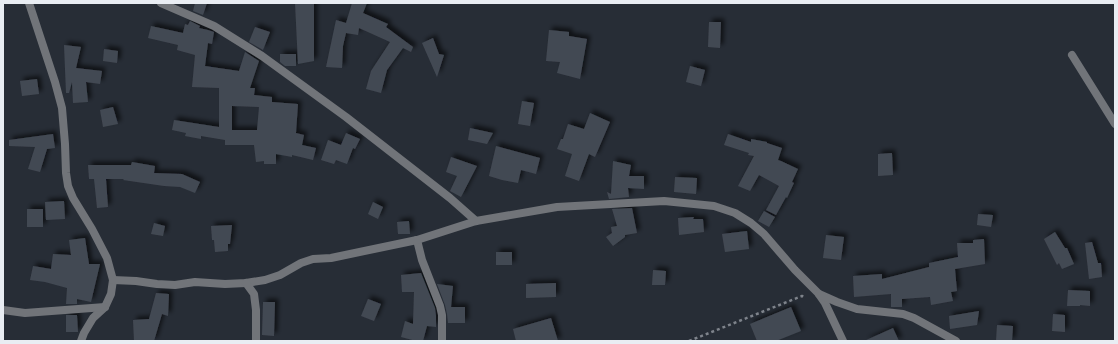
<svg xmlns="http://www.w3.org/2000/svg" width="1118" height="344" viewBox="0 0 1118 344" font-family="'Space Grotesk',sans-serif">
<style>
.building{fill:#434953;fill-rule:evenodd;filter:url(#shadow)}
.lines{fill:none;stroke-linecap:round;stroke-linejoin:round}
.path{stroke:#7e838b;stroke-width:2.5;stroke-dasharray:3 3;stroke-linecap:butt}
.minor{stroke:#717479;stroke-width:8}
</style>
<defs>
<filter id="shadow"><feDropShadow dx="3.5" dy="-3.5" stdDeviation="2" flood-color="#0009"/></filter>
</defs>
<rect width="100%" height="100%" fill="#272d36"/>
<g class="building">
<polygon points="195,3 207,3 203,15 193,11"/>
<polygon points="295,3 314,3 314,61 298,64"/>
<polygon points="352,3 367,3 363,13 388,24 386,27 413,47 411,52 403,48 387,70 381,93 366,89 371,71 390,42 359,28 358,35 346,33 343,46 342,68 326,67 336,20 346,23"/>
<path d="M 190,21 L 200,26 L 199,28 L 208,30 L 214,32 L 212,44 L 208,43 L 205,66 L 239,71 L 245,52 L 259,61 L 250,88 L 255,88 L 254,95 L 272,97 L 272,102 L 298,104 L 296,133 L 304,135 L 302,145 L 316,148 L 313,160 L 292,155 L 292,157 L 276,154 L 276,164 L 264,164 L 264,161 L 256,162 L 254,145 L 225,145 L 225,140 L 201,136 L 201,139 L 185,136 L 186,133 L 172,130 L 174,120 L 219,127 L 219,88 L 192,87 L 195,55 L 177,50 L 178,45 L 148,38 L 151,26 L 183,33 L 185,24 L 188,25 ZM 232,106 L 259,107 L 257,130 L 232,130 Z"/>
<polygon points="709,22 721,22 720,48 708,47"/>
<polygon points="255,27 270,32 263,50 249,42"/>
<polygon points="549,30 569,32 569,36 587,39 580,79 557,73 560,62 546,61"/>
<polygon points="433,38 439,54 444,55 437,77 422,43"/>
<polygon points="64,45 81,47 76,68 102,71 100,84 86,82 88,102 73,103 72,82 69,93 66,93"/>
<polygon points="104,49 118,51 117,63 103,61"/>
<polygon points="280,54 296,54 296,66 285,66 280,62"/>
<polygon points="690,66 705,70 701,86 686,82"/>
<polygon points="37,79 39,94 22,96 20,81"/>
<polygon points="522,101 534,103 530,126 518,124"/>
<polygon points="113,107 118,124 103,127 100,110"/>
<polygon points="590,113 610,122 595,157 589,154 579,181 565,176 572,154 557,149 561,139 563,139 568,124 584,129"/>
<polygon points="470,128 493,133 487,144 468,140"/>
<polygon points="346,133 360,139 355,149 353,148 347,164 336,160 334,164 321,160 328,140 341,145"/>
<polygon points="53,134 55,148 47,149 40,172 28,169 35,147 9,146 9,140"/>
<polygon points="728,134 751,142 751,139 767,142 767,143 782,148 778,160 781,161 798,169 792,182 794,183 787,198 786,197 776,215 766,210 779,186 759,175 750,191 738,186 754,156 748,155 749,153 724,145"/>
<polygon points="496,146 540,158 536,174 521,170 518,183 502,180 489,176"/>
<polygon points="892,153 893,175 878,176 878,154"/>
<polygon points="451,157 477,166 461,197 450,191 457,176 446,172"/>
<polygon points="613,161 631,165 629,176 644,176 644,189 628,188 629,197 609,199 607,192 611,194"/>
<polygon points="132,162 155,166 154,173 182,174 200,182 195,193 180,187 164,186 123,180 124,179 106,179 108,207 97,208 94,179 89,179 88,165 131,165"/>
<polygon points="675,177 697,178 696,194 674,192"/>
<polygon points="64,201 65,219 46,220 45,202"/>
<polygon points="373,202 383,207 378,219 368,214"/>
<polygon points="632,208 637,233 625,235 625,237 613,246 606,237 612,233 611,227 617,226 612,209"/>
<rect x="27" y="209" width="16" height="18"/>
<polygon points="764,211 775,217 769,227 758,221"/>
<polygon points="978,214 993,215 991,227 977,225"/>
<polygon points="694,217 693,219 703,219 704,232 679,235 678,218"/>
<polygon points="409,221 410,234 398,234 397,222"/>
<polygon points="154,223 165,226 163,236 151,234"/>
<polygon points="232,225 230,244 228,244 228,251 215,252 214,240 212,240 211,226"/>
<polygon points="747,231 749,249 725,252 722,234"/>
<polygon points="1055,232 1065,248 1067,248 1074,264 1062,269 1059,263 1057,265 1044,239"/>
<polygon points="826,235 844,237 841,260 823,258"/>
<polygon points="85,238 89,264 100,264 91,302 77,299 77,304 66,304 67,288 45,282 30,280 33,266 51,269 53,254 71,255 69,240"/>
<polygon points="984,239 985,264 955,269 957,291 951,292 953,301 931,305 930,297 902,299 902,307 891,307 891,294 854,297 853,276 882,274 882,279 929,267 929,263 958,257 957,243 973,243 973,240"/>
<polygon points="1092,242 1098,263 1101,263 1102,277 1089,279 1085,243"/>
<rect x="496" y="252" width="16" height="13"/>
<polygon points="653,270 666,271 665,285 652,285"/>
<polygon points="421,273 435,308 436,316 436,327 427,326 423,341 416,341 401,337 405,321 413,324 414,292 402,292 401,275"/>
<polygon points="556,283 556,297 526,298 526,284"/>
<polygon points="437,284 453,286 451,307 465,307 465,323 448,323 447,314 445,305"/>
<polygon points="1068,290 1090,291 1090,306 1080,305 1080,306 1067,306"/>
<polygon points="156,293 169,294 168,316 162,314 154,341 134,341 133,320 149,319"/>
<polygon points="368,299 381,304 374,321 361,316"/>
<polygon points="263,302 275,302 274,336 262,335"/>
<polygon points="791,307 801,331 776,341 757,341 750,324"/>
<polygon points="979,311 977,325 950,329 949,316"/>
<polygon points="1053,314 1065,315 1065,332 1052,331"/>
<polygon points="66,315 77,315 78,332 66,332"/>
<polygon points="551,318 558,341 516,341 513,329"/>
<polygon points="997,325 1013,326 1012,341 996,341"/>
<polygon points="893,328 899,341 864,341"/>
</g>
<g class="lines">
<polyline class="path" points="689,341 802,296 805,297"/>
<g class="minor">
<polyline points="29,3 55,82 62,108 65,144 66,173 68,186 73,198 92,229 107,258 113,280 111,294 105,307 93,318 84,333 81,341"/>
<polyline points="161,3 214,26 262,56 346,117 450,198 476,221"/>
<polyline points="1072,55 1115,124"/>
<polyline points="417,240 422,260 440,306 442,315 442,341"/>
<polyline points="113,280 136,281 157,284 175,285 195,282 225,284 246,283 265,280 280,275 301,263 313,259 331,258 417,240 476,221 557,207 664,201 714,206 735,213 751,223 764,234 795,270 818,293 825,303 843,341"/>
<polyline points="246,283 254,294 256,310 256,341"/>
<polyline points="819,294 837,302 857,309 903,314 914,318 956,341"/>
<polyline points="3,310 25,313 105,307"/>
</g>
</g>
<rect width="1118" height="344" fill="none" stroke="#e9edf3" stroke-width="8"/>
</svg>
